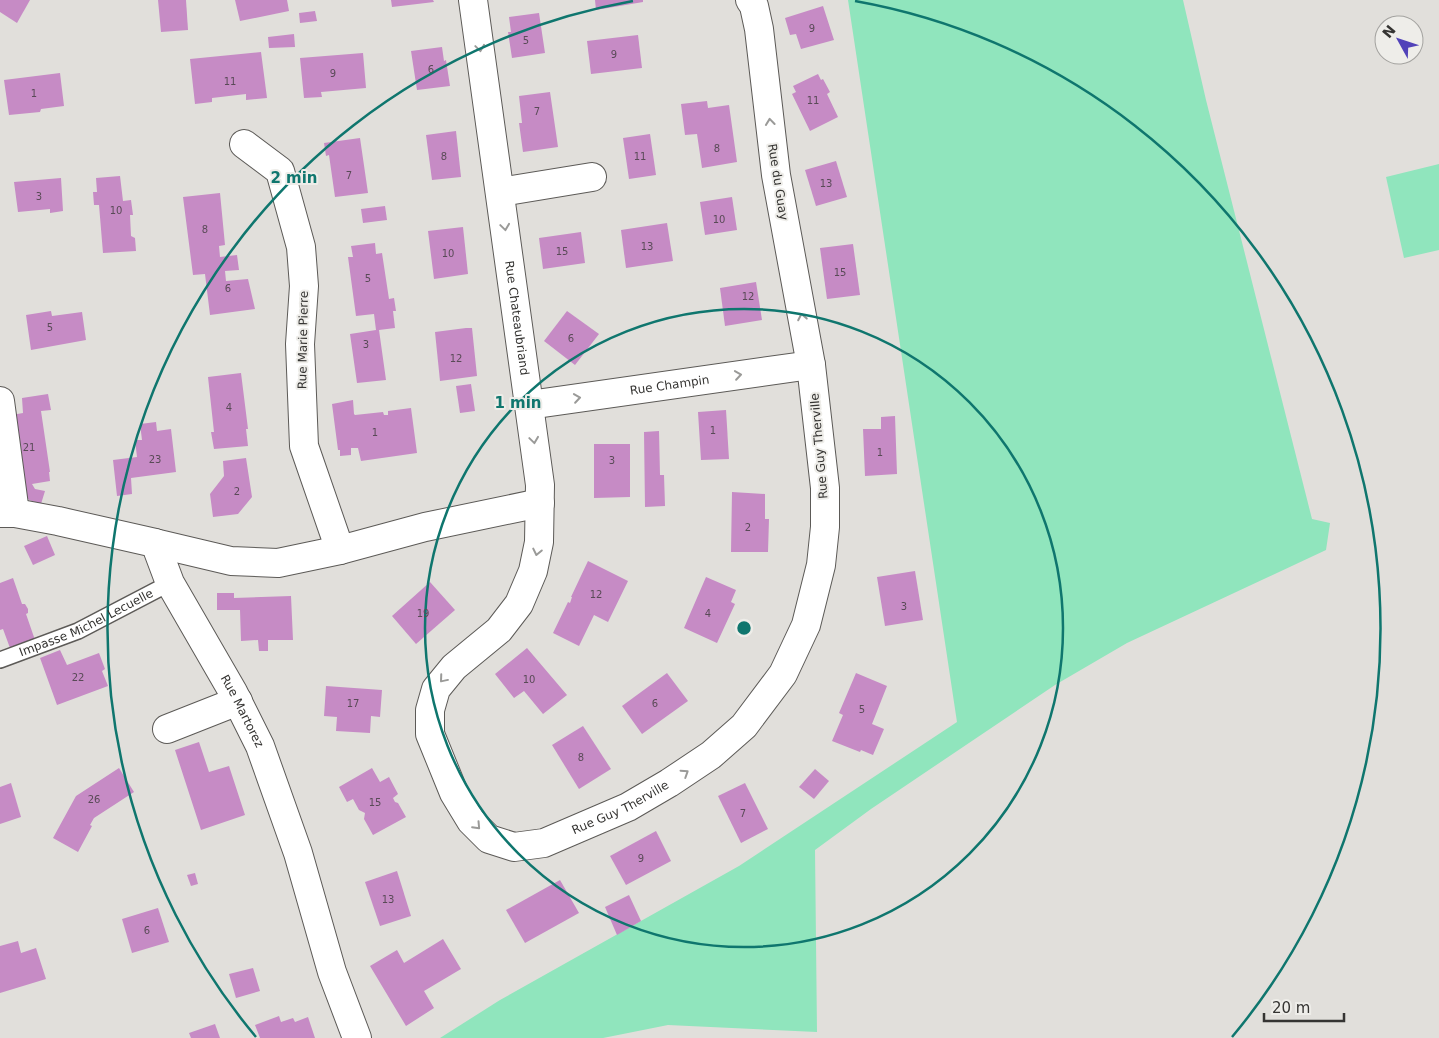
<svg xmlns="http://www.w3.org/2000/svg" width="1439" height="1038" viewBox="0 0 1439 1038" font-family="'DejaVu Sans',sans-serif">
<style>
.green{fill:#90e5bd}
.building{fill:#c68bc5}
.lines{fill:none;stroke-linecap:round;stroke-linejoin:round}
.service-casing{stroke:#5c5a57;stroke-width:18}
.minor-casing{stroke:#5c5a57;stroke-width:30}
.service{stroke:#fff;stroke-width:15}
.minor{stroke:#fff;stroke-width:28}
.oneway{stroke:#9a9a98}
.ring{fill:none;stroke:#0f766e;stroke-width:2.5}
.labels{text-anchor:middle;stroke-width:4;stroke-linejoin:round;paint-order:stroke}
.number-label{font-size:10px;fill:#594a57}
.street-label{font-size:12px;fill:#353432;stroke:#eeede9}
.centre{fill:#0f766e;stroke:#eeede9;stroke-width:2.5}
.ring-label{font-size:15px;text-anchor:middle;font-weight:bold;fill:#0f766e;stroke:#eeede9;stroke-width:4;stroke-linejoin:round;paint-order:stroke}
</style>
<rect width="100%" height="100%" fill="#e1dfdb"/>
<g class="green">
<polygon points="848,0 1183,0 1206,100 1312,519 1330,523 1326,550 1127,643 1055,685 871,809 815,850 817,1032 668,1025 603,1038 440,1038 500,1000 739,866 957,722"/>
<polygon points="1439,164 1439,250 1404,258 1386,177"/>
</g>
<g class="building">
<polygon points="0,0 30,0 17,23 0,12"/>
<polygon points="158,0 186,0 188,30 161,32"/>
<polygon points="235,0 287,0 289,11 240,21"/>
<polygon points="391,0 433,0 434,2 392,7"/>
<polygon points="595,0 643,0 643,2 596,10"/>
<polygon points="823,6 834,40 801,49 796,34 790,35 785,18"/>
<polygon points="315,11 317,21 300,23 299,13"/>
<polygon points="539,13 545,53 512,58 508,32 511,32 509,17"/>
<polygon points="294,34 295,47 269,48 268,37"/>
<polygon points="638,35 642,68 591,74 587,41"/>
<polygon points="442,47 444,61 446,60 450,86 417,90 411,51"/>
<polygon points="261,52 267,98 246,100 246,94 212,98 212,102 195,104 190,59"/>
<polygon points="363,53 366,88 321,92 322,97 304,98 300,58"/>
<polygon points="60,73 64,106 41,109 40,112 9,115 4,80"/>
<polygon points="818,74 821,80 823,79 830,92 827,94 838,117 810,131 792,94 796,92 793,86"/>
<polygon points="550,92 558,147 523,152 519,123 522,123 519,96"/>
<polygon points="707,101 708,108 729,105 737,162 702,168 697,134 685,135 681,104"/>
<polygon points="456,131 461,177 432,180 426,135"/>
<polygon points="650,134 656,175 629,179 623,138"/>
<polygon points="360,138 368,193 335,197 329,155 326,156 324,143"/>
<polygon points="836,161 847,197 816,206 805,170"/>
<polygon points="120,176 123,201 131,200 133,215 130,215 131,236 135,238 136,251 103,253 99,205 94,205 93,192 97,192 96,178"/>
<polygon points="61,178 63,211 50,213 50,209 18,212 14,182"/>
<polygon points="220,193 225,245 219,246 220,257 237,255 239,270 225,271 226,281 248,279 255,309 210,315 205,274 193,275 183,197"/>
<polygon points="732,197 737,230 705,235 700,202"/>
<polygon points="385,206 387,220 363,223 361,209"/>
<polygon points="667,223 673,261 626,268 621,230"/>
<polygon points="463,227 468,274 434,279 428,231"/>
<polygon points="581,232 585,263 543,269 539,238"/>
<polygon points="375,243 376,254 382,253 389,299 394,298 396,311 393,311 395,328 379,330 386,380 357,383 350,334 376,330 374,314 356,316 348,257 353,257 351,246"/>
<polygon points="853,244 860,295 827,299 820,248"/>
<polygon points="756,282 762,320 725,326 720,288"/>
<polygon points="51,311 52,316 82,312 86,340 31,350 26,315"/>
<polygon points="567,311 599,334 575,365 544,341"/>
<polygon points="466,328 472,328 477,376 440,381 435,332"/>
<polygon points="241,373 248,429 246,429 248,446 214,449 211,432 214,432 208,377"/>
<polygon points="471,384 475,411 460,413 456,386"/>
<polygon points="48,394 51,410 41,411 50,472 49,472 50,481 32,484 35,489 45,491 41,504 29,500 22,491 6,416 23,413 22,398"/>
<polygon points="353,400 354,414 355,415 383,412 384,415 388,415 388,411 411,408 417,453 361,461 358,448 351,448 351,455 340,456 340,450 338,450 332,404"/>
<polygon points="726,410 729,459 701,460 698,412"/>
<polygon points="895,416 897,474 865,476 863,429 881,429 881,417"/>
<polygon points="156,422 157,431 171,429 176,472 131,478 132,494 117,496 113,460 137,457 135,440 142,440 140,424"/>
<polygon points="659,431 660,475 664,475 665,506 645,507 644,432"/>
<polygon points="594,444 630,444 630,497 594,498"/>
<polygon points="246,458 252,497 238,514 213,517 210,494 224,476 223,461"/>
<polygon points="732,492 765,494 765,519 769,519 768,552 731,552"/>
<polygon points="47,536 55,555 33,565 24,546"/>
<polygon points="588,561 628,581 608,622 594,615 579,646 553,633 568,602 570,603 572,597 571,597"/>
<polygon points="915,571 923,620 885,626 877,577"/>
<polygon points="706,577 736,590 731,602 735,604 717,643 684,628"/>
<polygon points="13,578 22,604 25,604 28,609 28,613 26,614 35,640 10,648 3,629 0,630 0,583"/>
<polygon points="430,582 455,610 416,644 392,616"/>
<polygon points="217,593 234,593 234,598 291,596 293,640 268,640 268,651 259,651 258,640 241,641 240,610 217,610"/>
<polygon points="527,648 567,695 543,714 524,691 514,698 495,674"/>
<polygon points="60,650 67,665 99,653 105,669 102,671 108,686 57,705 40,658"/>
<polygon points="667,673 688,701 642,734 622,706"/>
<polygon points="856,673 887,686 872,724 884,729 873,755 861,750 860,752 832,741 843,715 839,713"/>
<polygon points="326,686 382,690 380,717 371,716 370,733 336,731 337,717 324,716"/>
<polygon points="583,726 611,769 579,789 552,745"/>
<polygon points="199,742 209,772 229,766 245,815 201,830 175,750"/>
<polygon points="119,768 134,792 94,818 90,825 92,826 78,852 53,838 76,796"/>
<polygon points="372,768 380,782 389,777 398,794 393,798 395,802 398,803 406,817 373,835 364,819 365,813 359,810 353,799 347,802 339,787"/>
<polygon points="815,769 829,781 814,799 799,787"/>
<polygon points="11,783 21,817 0,824 0,787"/>
<polygon points="745,783 768,829 741,843 718,796"/>
<polygon points="656,831 671,861 626,885 610,856"/>
<polygon points="397,871 411,916 380,926 365,882"/>
<polygon points="195,873 198,884 191,886 187,875"/>
<polygon points="560,880 579,913 525,943 506,910"/>
<polygon points="629,895 641,921 617,935 605,907"/>
<polygon points="158,908 169,942 132,953 122,919"/>
<polygon points="443,939 461,969 424,991 434,1008 406,1026 370,966 397,950 404,963"/>
<polygon points="18,941 21,953 36,948 46,979 0,993 0,946"/>
<polygon points="253,968 260,991 236,998 229,974"/>
<polygon points="279,1016 281,1022 293,1018 295,1022 308,1017 315,1038 260,1038 255,1025"/>
<polygon points="215,1024 220,1038 191,1038 189,1033"/>
</g>
<g class="lines">
<g class="service-casing">
<g id="service">
<path id="s1" d="M 0,660 L 78,631 L 170,583"/>
</g>
</g>
<g class="minor-casing">
<g id="minor">
<path id="s2" d="M 473,0 L 540,485 L 539,542 L 533,571 L 519,604 L 499,630 L 454,667 L 436,689 L 430,710 L 430,734 L 454,793 L 471,821 L 489,839 L 514,847 L 544,843 L 628,807 L 669,783 L 711,755 L 744,726 L 783,674 L 806,625 L 821,565 L 825,527 L 825,488 L 811,365 L 776,175 L 759,29 L 754,6 L 750,0"/>
<polyline points="244,144 280,171 301,247 304,286 300,344 304,446 340,550"/>
<polyline points="500,192 592,177"/>
<polyline points="0,401 15,513"/>
<path id="s3" d="M 529,405 L 811,365"/>
<path id="s4" d="M 0,513 L 15,513 L 58,521 L 155,543 L 170,583 L 233,692 L 260,746 L 298,853 L 332,972 L 357,1038"/>
<polyline points="155,543 231,561 278,563 340,550 425,527 540,503"/>
<polyline points="167,729 238,701"/>
</g>
</g>
<use href="#service" class="service"/>
<use href="#minor" class="minor"/>
</g>
<defs><path id="oneway-chevron" d="M-2-3.5L2.5 0L-2 3.5" fill="none" stroke-width="1.6" stroke-linecap="round" stroke-linejoin="round" transform="scale(1.25)"/></defs>
<g class="oneway">
<use href="#oneway-chevron" transform="translate(480 48) rotate(82)"/>
<use href="#oneway-chevron" transform="translate(770 122) rotate(-96)"/>
<use href="#oneway-chevron" transform="translate(505 227) rotate(82)"/>
<use href="#oneway-chevron" transform="translate(802 317) rotate(-101)"/>
<use href="#oneway-chevron" transform="translate(738 375) rotate(-8)"/>
<use href="#oneway-chevron" transform="translate(577 398) rotate(-8)"/>
<use href="#oneway-chevron" transform="translate(534 440) rotate(82)"/>
<use href="#oneway-chevron" transform="translate(537 552) rotate(102)"/>
<use href="#oneway-chevron" transform="translate(443 679) rotate(130)"/>
<use href="#oneway-chevron" transform="translate(685 773) rotate(-33)"/>
<use href="#oneway-chevron" transform="translate(477 826) rotate(47)"/>
</g>
<g class="ring">
<circle cx="744" cy="628" r="319"/>
<path d="M256 1037A637 637 0 0 1 633 1M855 1A637 637 0 0 1 1232 1037"/>
</g>
<g class="labels">
<g class="number-label">
<text x="812" y="32">9</text>
<text x="526" y="44">5</text>
<text x="614" y="58">9</text>
<text x="431" y="73">6</text>
<text x="333" y="77">9</text>
<text x="230" y="85">11</text>
<text x="34" y="97">1</text>
<text x="813" y="104">11</text>
<text x="537" y="115">7</text>
<text x="717" y="152">8</text>
<text x="444" y="160">8</text>
<text x="640" y="160">11</text>
<text x="349" y="179">7</text>
<text x="826" y="187">13</text>
<text x="39" y="200">3</text>
<text x="116" y="214">10</text>
<text x="719" y="223">10</text>
<text x="205" y="233">8</text>
<text x="647" y="250">13</text>
<text x="562" y="255">15</text>
<text x="448" y="257">10</text>
<text x="840" y="276">15</text>
<text x="368" y="282">5</text>
<text x="228" y="292">6</text>
<text x="748" y="300">12</text>
<text x="50" y="331">5</text>
<text x="571" y="342">6</text>
<text x="366" y="348">3</text>
<text x="456" y="362">12</text>
<text x="229" y="411">4</text>
<text x="713" y="434">1</text>
<text x="375" y="436">1</text>
<text x="29" y="451">21</text>
<text x="880" y="456">1</text>
<text x="155" y="463">23</text>
<text x="612" y="464">3</text>
<text x="237" y="495">2</text>
<text x="748" y="531">2</text>
<text x="596" y="598">12</text>
<text x="904" y="610">3</text>
<text x="423" y="617">19</text>
<text x="708" y="617">4</text>
<text x="78" y="681">22</text>
<text x="529" y="683">10</text>
<text x="353" y="707">17</text>
<text x="655" y="707">6</text>
<text x="862" y="713">5</text>
<text x="581" y="761">8</text>
<text x="94" y="803">26</text>
<text x="375" y="806">15</text>
<text x="743" y="817">7</text>
<text x="641" y="862">9</text>
<text x="388" y="903">13</text>
<text x="147" y="934">6</text>
</g>
<g class="street-label">
<text transform="translate(778 182) rotate(81)" y="4">Rue du Guay</text>
<text dy="4" stroke="none"><textPath href="#s2" startOffset="321">Rue Chateaubriand</textPath></text>
<text transform="translate(303 340) rotate(-89)" y="4">Rue Marie Pierre</text>
<text dy="4" stroke="none"><textPath href="#s3" startOffset="142">Rue Champin</textPath></text>
<text transform="translate(819 446) rotate(-95)" y="4">Rue Guy Therville</text>
<text dy="4" stroke="none"><textPath href="#s1" startOffset="94">Impasse Michel Lecuelle</textPath></text>
<text dy="4" stroke="none"><textPath href="#s4" startOffset="348">Rue Martorez</textPath></text>
<text dy="4" stroke="none"><textPath href="#s2" startOffset="1040">Rue Guy Therville</textPath></text>
</g>
</g>
<circle cx="744" cy="628" r="8" class="centre"/>
<g class="ring-label">
<text x="294" y="183">2 min</text>
<text x="518" y="408">1 min</text>
</g>
<g transform="translate(1399 40) rotate(310)"><circle r="24" fill="#eeede9" stroke="#a4a3a0"/>
<path d="M0-4L9 19L0 12L-9 19Z" fill="#5142b9"/>
<text y="-8" font-size="14" font-weight="bold" text-anchor="middle" fill="#353432">N</text>
</g>
<path d="M1264 1013v8h80v-8" fill="none" stroke="#353432" stroke-width="2.5"/>
<text x="1272" y="1013" font-size="15" fill="#353432" stroke="#eeede9" stroke-width="4" paint-order="stroke">20 m</text>
</svg>
